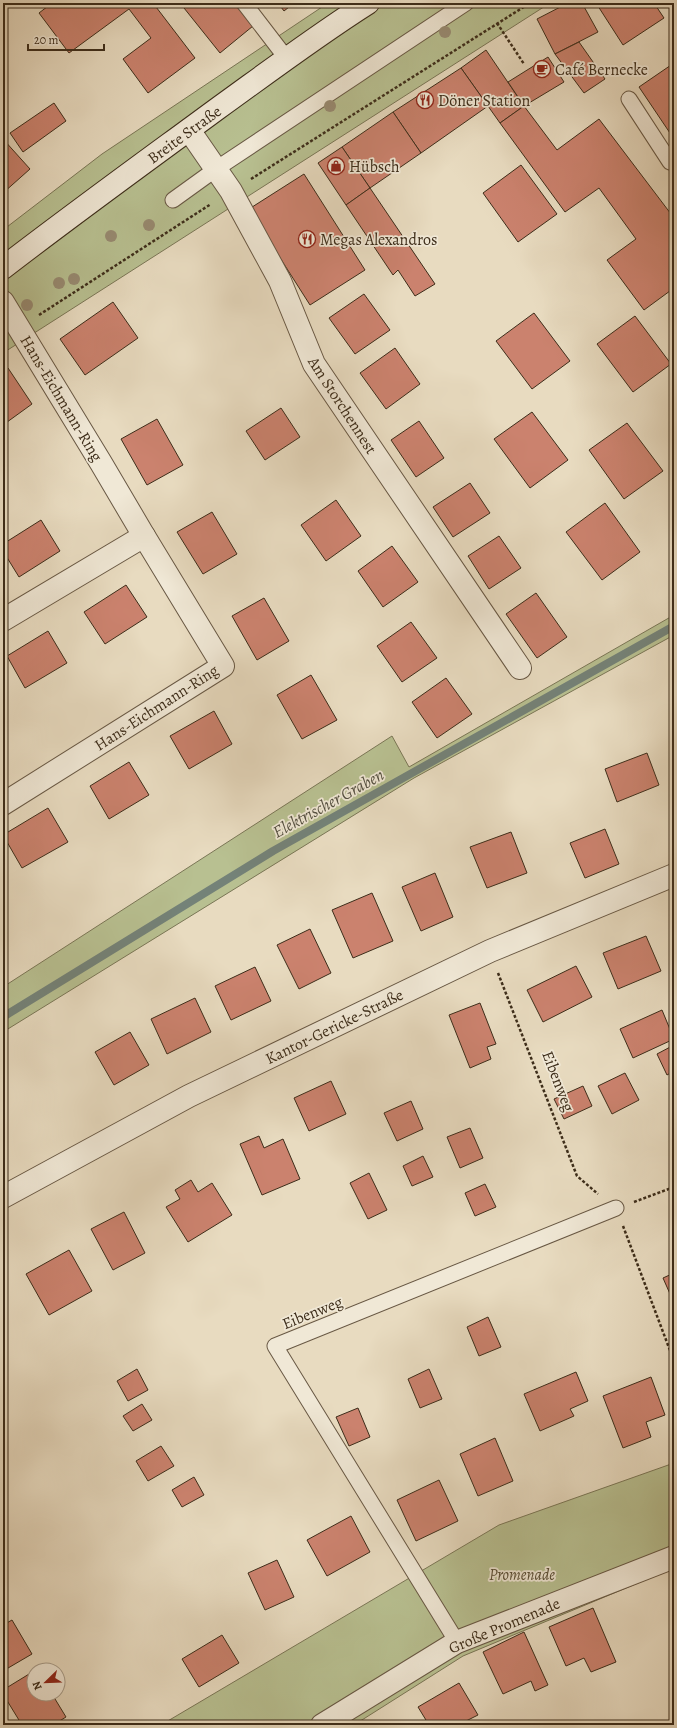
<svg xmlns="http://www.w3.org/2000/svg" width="677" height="1728" viewBox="0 0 677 1728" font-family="Alegreya,serif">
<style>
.green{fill:#b8c091;stroke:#7a7656}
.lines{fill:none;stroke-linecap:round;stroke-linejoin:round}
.stream{stroke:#748278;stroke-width:8}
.building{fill:#cb826e;stroke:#3d2d1a}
.service-casing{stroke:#685844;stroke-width:17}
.minor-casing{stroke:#685844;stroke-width:24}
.secondary-casing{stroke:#3d2d1a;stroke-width:24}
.path{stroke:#3d2d1a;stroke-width:2.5;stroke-dasharray:3 2;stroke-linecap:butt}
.service{stroke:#f0e8d6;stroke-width:15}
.minor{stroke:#f0e8d6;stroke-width:22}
.secondary{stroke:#f0e8d6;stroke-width:22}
.tree{fill:#988b72}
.labels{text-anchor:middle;stroke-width:3.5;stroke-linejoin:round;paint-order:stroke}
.poi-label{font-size:16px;fill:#3d2d1a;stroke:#f0e8d6;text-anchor:start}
.street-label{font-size:16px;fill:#3d2d1a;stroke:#f0e8d6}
.park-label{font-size:16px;font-style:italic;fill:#564a32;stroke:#f0e8d6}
.water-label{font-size:17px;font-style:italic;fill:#545041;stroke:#f0e8d6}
</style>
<rect width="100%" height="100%" fill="#e8dbc0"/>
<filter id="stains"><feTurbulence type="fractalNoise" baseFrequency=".005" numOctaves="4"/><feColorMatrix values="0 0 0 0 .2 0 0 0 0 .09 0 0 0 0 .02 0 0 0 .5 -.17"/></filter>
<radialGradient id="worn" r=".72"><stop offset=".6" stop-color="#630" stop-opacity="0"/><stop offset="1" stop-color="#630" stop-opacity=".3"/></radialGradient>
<g class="green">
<polygon points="328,3 550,3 3,353 3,230 102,154"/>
<polygon points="674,615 674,635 414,778 3,1032 3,987 392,736 409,767"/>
<polygon points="674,1463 674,1568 463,1656 354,1725 161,1725 499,1525"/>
</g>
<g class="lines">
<polyline class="stream" points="3,1017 273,851 674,626"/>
</g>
<g class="building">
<polygon points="52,3 153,3 195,58 148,93 123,59 151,38 129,9 69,53 39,13"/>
<polygon points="180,3 234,3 253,26 220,53"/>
<polygon points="278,3 294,3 284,11"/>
<polygon points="568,3 582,3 598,32 555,54 537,19"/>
<polygon points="596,3 654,3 664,18 623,45"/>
<polygon points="579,42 605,79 584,93 555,54"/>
<polygon points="486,50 524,106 500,123 461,68"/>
<polygon points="548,57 564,82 524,106 508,82"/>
<polygon points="674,63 674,139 639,87"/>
<polygon points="461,68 488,106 421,153 393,112"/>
<polygon points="54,103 66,121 23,152 10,133"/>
<polygon points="524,106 557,150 599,119 674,218 674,288 644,310 607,260 636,239 599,188 565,212 500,123"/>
<polygon points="393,112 421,153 370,188 342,147"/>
<polygon points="3,139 30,169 3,193"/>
<polygon points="342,147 370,188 346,205 318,163"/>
<polygon points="521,165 557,214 518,242 483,193"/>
<polygon points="304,174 365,270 310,305 249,209"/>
<polygon points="370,188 435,284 415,296 398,270 393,275 346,205"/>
<polygon points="364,294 390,330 355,354 329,318"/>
<polygon points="113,302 138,338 85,375 60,339"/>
<polygon points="534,313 570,361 532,389 496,341"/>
<polygon points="635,316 671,364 633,392 597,344"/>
<polygon points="395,348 420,384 386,409 360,373"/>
<polygon points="8,368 32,404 3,425 3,372"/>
<polygon points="281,408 300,437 265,460 246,431"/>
<polygon points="532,412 568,460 530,488 494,439"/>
<polygon points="157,419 183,465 147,485 121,439"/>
<polygon points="419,421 444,458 416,477 391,440"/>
<polygon points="627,423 663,471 624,499 589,450"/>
<polygon points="470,483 490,513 453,537 433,507"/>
<polygon points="336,500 361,536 326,561 301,525"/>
<polygon points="605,503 640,552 602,580 566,532"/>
<polygon points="212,512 237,554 203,574 177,532"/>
<polygon points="41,520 60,551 19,577 3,551 3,544"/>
<polygon points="499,536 521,568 489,589 468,556"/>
<polygon points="392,546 418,582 383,607 358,571"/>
<polygon points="126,585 147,617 105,644 84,612"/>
<polygon points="536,593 567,637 537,658 506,614"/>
<polygon points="264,598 289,641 257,660 232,616"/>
<polygon points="411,622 437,658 402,682 377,646"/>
<polygon points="48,631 67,663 25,688 7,656"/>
<polygon points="311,675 337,720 302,739 277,695"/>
<polygon points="446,678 472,714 437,738 412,702"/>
<polygon points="214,711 232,744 189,769 170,736"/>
<polygon points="647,753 659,785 617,802 605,769"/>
<polygon points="129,762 149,795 109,819 90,786"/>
<polygon points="48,808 68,842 22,868 3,835"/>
<polygon points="605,829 619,864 585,878 570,843"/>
<polygon points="511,832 527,873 487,888 470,847"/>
<polygon points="435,873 453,917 421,931 402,887"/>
<polygon points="372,893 393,941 353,958 332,910"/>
<polygon points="310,929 331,973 299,989 277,945"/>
<polygon points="646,936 661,971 618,989 603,953"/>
<polygon points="576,966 592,997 543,1022 527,990"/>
<polygon points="255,967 271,1001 231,1020 215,986"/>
<polygon points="195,998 211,1032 167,1054 151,1019"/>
<polygon points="480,1003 496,1044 487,1047 491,1059 470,1068 449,1015"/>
<polygon points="662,1010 674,1039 633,1058 620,1029"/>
<polygon points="130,1032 149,1065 114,1085 95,1052"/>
<polygon points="674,1045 674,1071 667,1075 657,1054"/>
<polygon points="625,1073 639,1100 612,1114 598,1086"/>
<polygon points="331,1081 346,1114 309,1131 294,1098"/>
<polygon points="583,1086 592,1106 564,1119 554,1099"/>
<polygon points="411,1101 423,1129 397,1141 384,1113"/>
<polygon points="470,1128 483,1158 460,1168 447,1137"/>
<polygon points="259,1136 264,1148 283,1139 300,1179 262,1195 240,1144"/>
<polygon points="423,1156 433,1177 412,1186 403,1166"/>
<polygon points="369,1173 387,1210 368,1219 350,1183"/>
<polygon points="191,1180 198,1192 212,1183 232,1215 188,1242 166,1207 180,1199 175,1190"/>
<polygon points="485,1184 496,1207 475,1216 465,1193"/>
<polygon points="124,1212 145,1253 113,1270 91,1229"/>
<polygon points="69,1250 92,1291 49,1315 26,1274"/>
<polygon points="674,1273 674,1303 663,1278"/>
<polygon points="488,1317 501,1347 479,1356 467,1327"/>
<polygon points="137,1369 148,1390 128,1401 117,1381"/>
<polygon points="429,1369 442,1399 420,1408 408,1379"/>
<polygon points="576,1372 588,1401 570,1409 574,1416 540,1431 524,1394"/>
<polygon points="651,1377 665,1415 646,1422 651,1437 623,1448 603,1396"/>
<polygon points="142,1404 152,1420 133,1431 123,1416"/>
<polygon points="358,1408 370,1437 349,1446 336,1417"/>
<polygon points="495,1438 513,1481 478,1496 460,1454"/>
<polygon points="161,1446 174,1466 148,1481 136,1461"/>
<polygon points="194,1477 204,1495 182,1507 172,1490"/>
<polygon points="439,1480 458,1521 416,1541 397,1500"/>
<polygon points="351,1516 370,1552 327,1576 307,1540"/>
<polygon points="277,1560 294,1597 265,1610 248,1573"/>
<polygon points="593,1608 616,1662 591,1672 584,1658 566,1666 549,1627"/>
<polygon points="12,1620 32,1654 3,1671 3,1625"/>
<polygon points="524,1632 548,1685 535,1691 531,1681 503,1694 483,1652"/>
<polygon points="222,1635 239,1663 199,1687 182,1659"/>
<polygon points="34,1671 34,1694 52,1694 66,1717 53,1725 22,1725 3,1694 3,1690"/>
<polygon points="459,1683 478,1715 466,1721 469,1725 429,1725 418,1707"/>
</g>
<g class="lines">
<g class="service-casing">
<g id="service">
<polyline points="244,3 287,59"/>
<polyline points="629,99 670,162 674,160"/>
<polyline points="173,200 216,169 466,3"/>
<polyline points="457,1642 275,1346 616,1208"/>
</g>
</g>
<g class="minor-casing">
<g id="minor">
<polyline points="189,130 231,191 280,281 314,364 520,668"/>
<polyline points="3,302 101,463 144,536"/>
<polyline points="3,620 144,536 223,666 3,804"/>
<polyline points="3,1197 189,1096 490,951 674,875"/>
<polyline points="322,1725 457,1642 674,1557"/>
</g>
</g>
<g class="secondary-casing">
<path id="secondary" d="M 3,268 C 73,214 145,162 217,109 C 267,73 316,36 368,3"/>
</g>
<g class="path">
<polyline points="497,23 524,64"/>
<polyline points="251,179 530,3"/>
<polyline points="39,315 211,204"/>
<polyline points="498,973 577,1176 598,1194"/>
<polyline points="634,1202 674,1187"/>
<polyline points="623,1226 674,1361"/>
</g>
<use href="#service" class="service"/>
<use href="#minor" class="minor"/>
<use href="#secondary" class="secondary"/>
</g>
<g class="tree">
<circle cx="445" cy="32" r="6"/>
<circle cx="330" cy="106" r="6"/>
<circle cx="149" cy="225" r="6"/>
<circle cx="111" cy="236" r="6"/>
<circle cx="74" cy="279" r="6"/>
<circle cx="59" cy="283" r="6"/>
<circle cx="27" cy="305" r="6"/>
</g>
<defs>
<g id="cafe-ring" transform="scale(0.9)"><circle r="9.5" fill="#f0e8d6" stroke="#8f2418" stroke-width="1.5"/><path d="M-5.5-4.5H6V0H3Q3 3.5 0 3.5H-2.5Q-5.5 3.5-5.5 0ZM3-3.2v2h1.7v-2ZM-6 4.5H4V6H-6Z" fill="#8f2418"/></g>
<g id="restaurant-ring" transform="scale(0.9)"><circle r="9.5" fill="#f0e8d6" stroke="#8f2418" stroke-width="1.5"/><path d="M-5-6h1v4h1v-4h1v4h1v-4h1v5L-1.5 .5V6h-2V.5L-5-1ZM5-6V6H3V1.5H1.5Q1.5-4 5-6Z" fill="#8f2418"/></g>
<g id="shop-ring" transform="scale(0.9)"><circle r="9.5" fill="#f0e8d6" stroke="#8f2418" stroke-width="1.5"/><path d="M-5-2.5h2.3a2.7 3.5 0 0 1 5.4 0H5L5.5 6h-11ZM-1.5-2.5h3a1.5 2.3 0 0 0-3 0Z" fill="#8f2418"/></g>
</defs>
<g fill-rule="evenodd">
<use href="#cafe-ring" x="542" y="69"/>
<use href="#restaurant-ring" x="425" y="100"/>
<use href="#shop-ring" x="336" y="166"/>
<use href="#restaurant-ring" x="307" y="239"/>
</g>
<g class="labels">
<g class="poi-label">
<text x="555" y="75">Café Bernecke</text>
<text x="438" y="106">Döner Station</text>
<text x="349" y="172">Hübsch</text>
<text x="320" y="245">Megas Alexandros</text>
</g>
<g class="street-label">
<text transform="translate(184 134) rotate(-36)" y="6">Breite Straße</text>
<text transform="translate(62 398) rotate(59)" y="6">Hans-Eichmann-Ring</text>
<text transform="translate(343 405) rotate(57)" y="6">Am Storchennest</text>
<text transform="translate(156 707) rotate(-33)" y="6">Hans-Eichmann-Ring</text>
<text transform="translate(334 1026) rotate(-26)" y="6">Kantor-Gericke-Straße</text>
<text transform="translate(559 1081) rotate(69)" y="6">Eibenweg</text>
<text transform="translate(312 1312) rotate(-22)" y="6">Eibenweg</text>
<text transform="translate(504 1625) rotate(-23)" y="6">Große Promenade</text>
</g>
<g class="park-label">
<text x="522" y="1580">Promenade</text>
</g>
<g class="water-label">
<text transform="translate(328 803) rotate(-29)" y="6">Elektrischer Graben</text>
</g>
</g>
<rect width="677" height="1728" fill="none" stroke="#e8dbc0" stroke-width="16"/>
<rect x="4" y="4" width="669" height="1720" fill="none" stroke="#3d2d1a" stroke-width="2"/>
<rect x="8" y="8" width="661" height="1712" fill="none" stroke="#3d2d1a"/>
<g transform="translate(46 1682) rotate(247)"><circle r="19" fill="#f0e8d6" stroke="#a89d8b"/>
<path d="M0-3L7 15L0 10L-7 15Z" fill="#8f2418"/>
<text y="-6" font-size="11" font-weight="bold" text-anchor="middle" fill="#3d2d1a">N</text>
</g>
<path d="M28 44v6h76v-6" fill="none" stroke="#3d2d1a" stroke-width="2"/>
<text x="34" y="44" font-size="12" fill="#3d2d1a" stroke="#f0e8d6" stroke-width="3" paint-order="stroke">20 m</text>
<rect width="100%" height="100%" filter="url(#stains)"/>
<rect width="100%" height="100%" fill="url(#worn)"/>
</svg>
